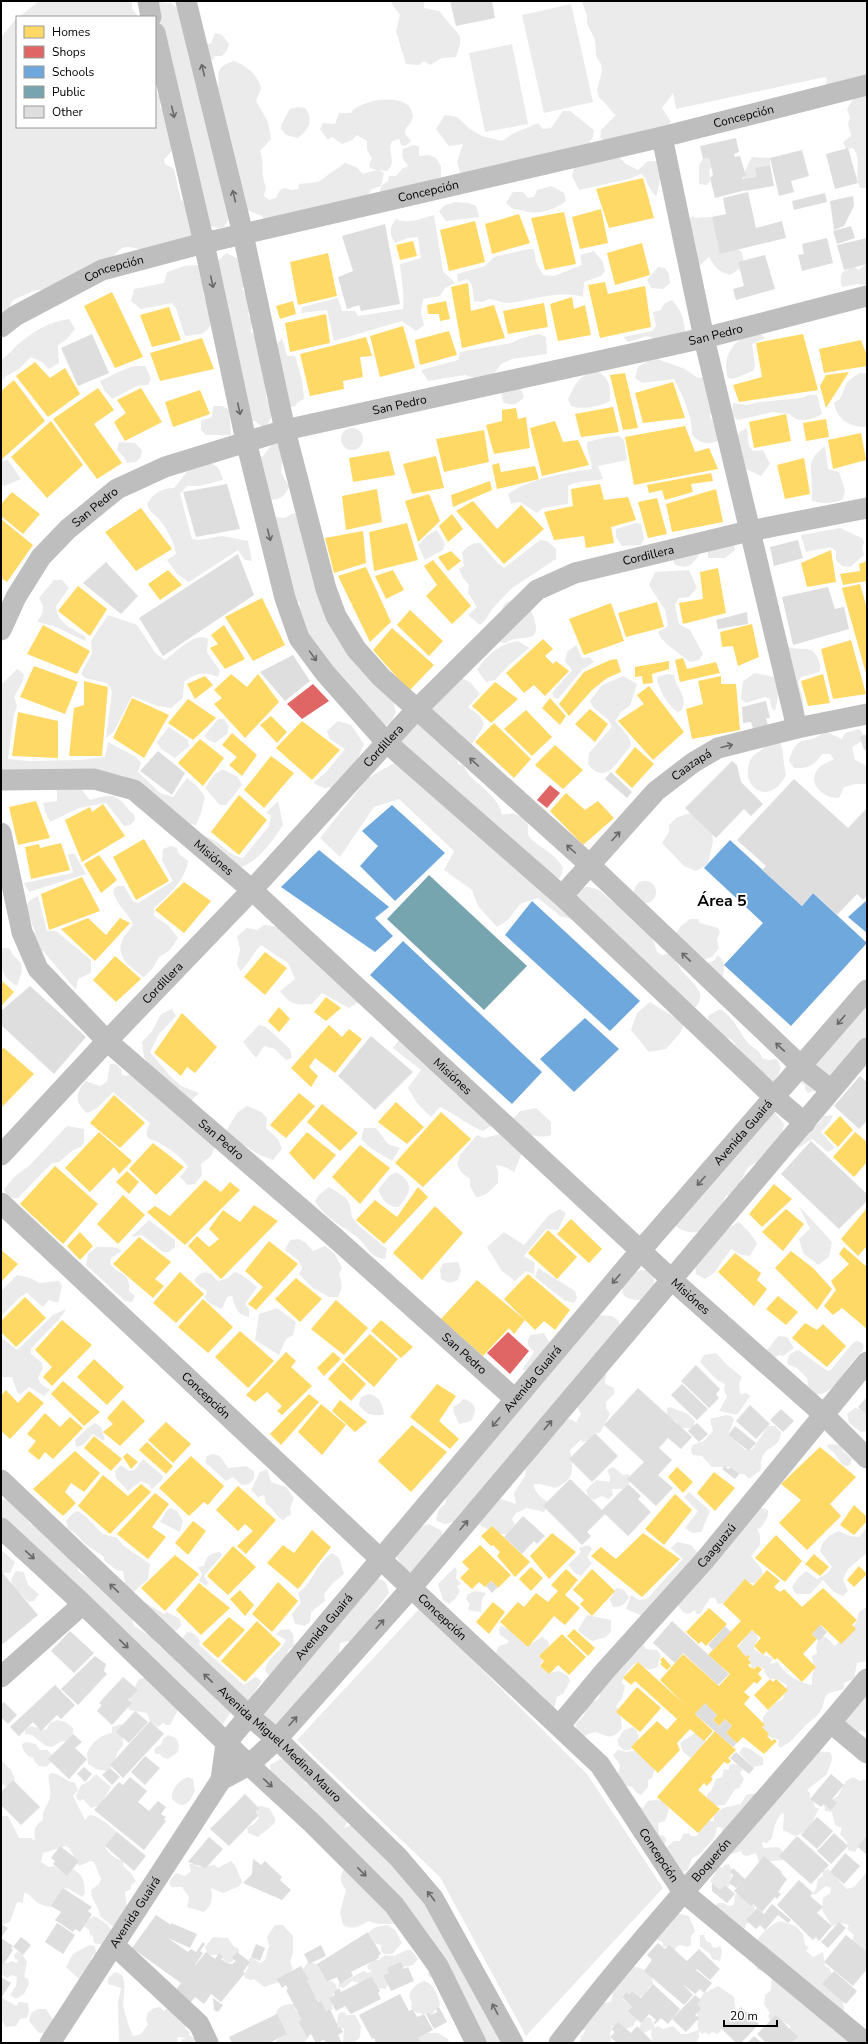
<svg xmlns="http://www.w3.org/2000/svg" width="868" height="2044" viewBox="0 0 868 2044" font-family="'Nunito Sans',sans-serif">
<style>
.green{fill:#ebebeb}
.homes{fill:#ffd966}
.shops{fill:#e06666}
.schools{fill:#6fa8dc}
.public{fill:#76a5af}
.building{fill:#dedede}
.lines{fill:none;stroke-linecap:round;stroke-linejoin:round}
.minor{stroke:#bebebe;stroke-width:21}
.oneway{stroke:#686868}
.labels{text-anchor:middle;stroke-width:4;stroke-linejoin:round;paint-order:stroke}
.street-label{font-size:12px;fill:#000;stroke:#fff}
.district-label{font-size:16px;font-weight:bold;fill:#000;stroke:#fff}
</style>
<rect width="100%" height="100%" fill="#fff"/>
<g class="green">
<polygon points="39,1 132,1 132,8 138,17 19,17"/>
<path d="M 146,1 L 164,1 L 163,3 L 171,3 L 180,10 L 217,91 C 222,74 211,69 234,61 C 248,67 256,73 261,88 L 256,101 L 268,122 L 271,139 L 260,151 C 265,163 260,175 266,187 L 264,196 L 269,200 L 276,198 L 280,190 L 285,188 L 291,190 L 298,189 L 299,184 L 318,182 L 345,163 L 356,167 L 363,174 L 377,170 L 370,168 L 369,165 L 372,158 L 367,150 L 367,141 L 357,135 L 352,140 L 342,144 L 332,137 L 328,140 L 320,129 L 323,123 L 335,124 L 339,113 L 351,113 C 360,99 407,92 412,112 C 414,119 411,123 406,128 L 405,134 L 411,141 L 405,146 L 401,145 L 399,139 L 392,141 C 386,153 398,161 387,171 L 379,170 L 384,173 L 381,186 L 372,189 L 365,199 L 287,215 L 282,214 L 279,219 L 265,221 L 262,216 L 247,210 L 229,219 L 224,227 L 218,228 L 210,226 Z"/>
<polygon points="392,1 424,1 424,8 439,11 460,36 460,44 456,57 442,58 430,65 424,61 419,65 406,64 396,31 400,15 392,4"/>
<path d="M 579,1 L 867,1 L 867,188 L 860,188 C 853,171 863,162 853,148 L 846,149 L 843,142 L 851,136 L 848,123 L 850,118 L 847,109 L 854,98 L 826,85 L 827,79 L 825,77 L 676,109 L 673,93 L 662,108 L 671,122 L 665,128 L 608,142 L 600,138 L 601,130 L 616,115 C 609,110 607,103 599,98 L 597,90 L 602,71 L 601,64 L 596,56 L 595,40 L 587,23 L 587,16 L 582,2 Z"/>
<polygon points="571,4 593,102 544,113 522,15"/>
<path d="M 17,18 L 17,127 L 155,127 L 155,90 L 160,98 L 160,107 L 163,111 C 169,127 182,147 164,159 L 165,164 L 174,169 L 181,200 L 184,202 L 197,235 L 143,250 C 129,247 123,243 113,257 L 44,290 L 36,290 L 13,300 L 1,323 L 1,37 Z"/>
<polygon points="215,33 222,35 229,44 227,50 222,56 215,56 213,60 203,56 205,45 211,43"/>
<polygon points="512,44 528,124 485,132 469,53"/>
<path d="M 298,107 L 305,108 C 314,120 309,129 298,138 L 286,135 L 281,129 L 281,125 L 290,109 Z"/>
<polygon points="563,111 570,111 594,130 593,137 589,143 461,176 457,162 463,144 449,146 436,129 445,115 457,117 470,129 482,136 502,141 512,134 538,123 543,129 551,128"/>
<path d="M 413,145 L 419,146 L 419,156 L 429,155 L 436,158 L 441,166 L 441,177 L 382,195 L 380,191 L 381,186 L 388,181 L 389,176 L 396,176 L 403,168 L 407,167 L 408,165 C 403,160 401,157 403,149 Z"/>
<path d="M 614,152 L 626,164 L 638,170 L 648,161 L 657,161 C 661,173 661,184 656,196 C 648,189 648,181 642,174 L 628,179 L 579,190 L 572,176 L 575,164 Z"/>
<polygon points="752,157 770,158 770,165 760,167 755,170 756,177 745,179 742,177"/>
<polygon points="709,158 711,167 709,171 710,181 707,185 699,184 699,165 703,159"/>
<path d="M 552,186 L 564,193 L 566,201 C 556,209 542,214 528,212 C 522,211 520,209 513,209 L 506,203 L 513,192 L 523,192 L 528,198 L 534,197 L 537,190 Z"/>
<polygon points="456,202 469,203 476,206 479,217 446,221 439,211 445,205"/>
<path d="M 434,215 L 443,271 L 455,283 L 445,288 L 440,296 L 423,299 L 421,312 L 424,325 L 416,331 L 402,321 L 334,341 L 327,310 L 301,313 L 302,307 L 338,298 L 342,311 L 355,311 L 358,316 L 403,309 C 405,294 401,279 400,264 L 421,258 L 418,237 L 408,238 L 395,243 C 389,234 389,227 396,219 C 408,225 421,218 434,215 Z"/>
<path d="M 692,216 L 696,218 L 712,217 L 719,234 L 717,243 L 722,248 L 740,250 C 744,256 744,260 742,267 L 730,275 C 718,272 715,267 709,257 L 700,265 L 694,264 L 689,220 Z"/>
<path d="M 528,249 L 534,249 L 536,262 L 543,275 L 554,276 L 582,265 L 580,255 L 594,251 L 603,262 L 605,271 L 601,276 L 584,282 L 583,297 C 560,289 532,301 508,303 C 502,303 495,299 489,299 L 482,302 L 474,301 L 472,285 L 467,279 L 458,282 L 457,274 L 485,266 L 494,257 Z"/>
<path d="M 226,253 L 237,258 L 245,284 L 242,289 C 248,295 251,308 248,315 L 252,320 L 251,332 L 256,336 L 266,385 L 266,398 L 273,410 L 271,418 L 266,427 L 263,428 L 255,421 L 250,422 L 218,261 Z"/>
<path d="M 867,263 L 867,287 L 865,285 L 858,284 L 842,287 C 839,274 841,271 854,267 L 859,270 Z"/>
<path d="M 197,265 L 207,275 L 207,285 L 203,293 C 206,304 219,325 203,333 C 199,335 190,335 185,336 L 176,308 L 172,303 L 141,309 L 131,301 L 134,289 L 164,283 L 167,272 L 184,266 Z"/>
<polygon points="658,267 665,268 669,274 670,283 663,289 651,288 647,280"/>
<path d="M 672,300 C 680,309 684,318 685,331 L 679,338 L 655,339 L 647,336 L 628,342 L 623,337 L 652,331 L 656,326 L 653,312 L 661,310 L 665,303 Z"/>
<path d="M 69,319 L 75,329 L 67,339 L 58,345 L 59,363 L 49,369 L 42,362 L 31,357 L 19,369 L 6,376 L 1,382 L 1,360 C 11,353 14,347 22,341 C 37,329 50,322 69,319 Z"/>
<polygon points="538,334 546,337 547,354 512,359 501,364 491,378 475,378 465,375 428,381 421,370 458,360 460,352 511,343 522,338"/>
<path d="M 760,334 L 765,338 L 752,344 L 755,366 L 753,371 L 733,379 L 728,378 C 723,363 728,348 741,339 C 746,335 754,335 760,334 Z"/>
<path d="M 282,338 L 287,356 L 295,356 L 302,380 L 304,399 L 298,402 L 294,407 L 288,406 C 283,386 284,366 275,347 Z"/>
<path d="M 657,359 L 685,369 L 698,378 L 705,377 L 714,410 L 710,415 L 710,418 L 715,422 L 719,440 C 708,446 700,443 692,435 C 693,418 682,394 674,379 L 642,383 L 635,378 L 638,367 L 648,361 Z"/>
<path d="M 135,366 L 145,366 L 151,378 L 148,385 L 137,386 L 112,399 L 104,390 L 100,381 C 112,376 122,369 135,366 Z"/>
<path d="M 594,371 C 609,374 611,387 610,401 C 598,407 583,410 571,406 L 568,399 C 576,383 577,378 594,371 Z"/>
<path d="M 859,373 L 867,373 L 867,424 L 865,427 C 849,427 836,418 834,403 L 840,399 L 847,382 Z"/>
<path d="M 520,387 L 524,397 C 517,405 512,406 503,402 L 501,391 Z"/>
<path d="M 809,395 L 817,395 L 822,414 C 813,420 796,424 790,414 L 773,412 L 738,420 L 732,416 L 733,403 L 748,405 L 758,402 L 801,398 Z"/>
<path d="M 213,406 L 222,406 L 230,410 C 229,421 231,425 231,435 L 206,435 L 201,430 L 201,421 L 212,417 Z"/>
<circle cx="352" cy="439" r="11"/>
<polygon points="747,428 749,446 753,451 763,450 770,464 761,476 746,469 738,438 739,432"/>
<path d="M 619,436 L 624,440 L 627,460 L 598,466 L 603,479 C 591,482 578,480 568,486 L 568,504 L 543,508 L 537,513 L 520,502 L 511,504 L 508,494 C 531,478 564,473 592,469 C 592,459 586,452 587,442 L 608,437 Z"/>
<polygon points="119,442 135,443 142,450 141,457 136,462 127,463 124,457 117,450"/>
<path d="M 273,443 L 279,444 L 283,458 L 281,472 L 289,487 C 284,498 277,502 265,498 L 263,475 L 266,474 L 258,472 L 254,458 L 263,456 Z"/>
<path d="M 825,446 L 828,469 L 839,472 L 845,490 L 843,499 C 834,504 822,504 812,501 C 811,497 812,496 812,492 C 813,471 804,461 825,446 Z"/>
<polygon points="8,460 21,479 4,486 1,484 1,461"/>
<path d="M 203,462 C 216,464 220,467 223,480 L 199,486 L 187,486 L 180,494 L 192,539 L 199,540 L 222,536 L 248,541 L 252,561 L 245,560 L 238,550 L 189,582 L 177,574 L 167,560 L 176,554 C 174,542 167,528 158,518 C 152,513 149,511 147,504 C 154,493 161,488 174,488 L 191,467 Z"/>
<path d="M 298,513 L 305,530 L 301,535 C 311,550 301,554 315,571 L 352,660 L 360,669 L 395,701 L 394,706 L 396,712 L 392,721 L 387,725 L 379,725 L 317,659 L 321,650 L 311,647 L 299,609 L 300,603 L 294,599 L 273,517 L 285,518 L 291,514 Z"/>
<polygon points="636,523 641,524 644,539 641,545 622,546 616,537 616,529"/>
<polygon points="840,528 862,538 864,542 862,548 864,555 850,567 842,566 836,560 836,551 830,547 806,552 801,535"/>
<polygon points="437,530 445,544 443,550 425,560 418,545 428,535"/>
<path d="M 540,540 L 547,541 L 556,549 L 556,559 L 512,588 L 493,608 L 486,619 L 480,625 L 468,615 L 477,607 L 468,593 L 469,585 L 463,578 L 459,569 L 464,566 L 462,552 C 468,546 472,543 480,543 C 489,552 494,561 504,568 Z"/>
<polygon points="734,543 735,550 725,558 708,558 708,546"/>
<path d="M 700,553 C 693,564 688,571 674,564 L 673,558 Z"/>
<polygon points="689,570 697,588 689,597 679,598 675,605 679,624 690,630 703,654 699,660 690,662 668,645 661,638 658,632 668,626 665,610 649,585 655,572"/>
<path d="M 54,580 L 62,580 L 69,588 L 56,606 C 57,624 72,628 86,637 L 85,641 L 54,626 L 37,622 C 44,613 45,608 39,598 Z"/>
<path d="M 514,599 C 525,604 530,606 534,618 C 543,647 519,632 506,643 L 494,642 L 497,618 L 505,603 Z"/>
<path d="M 108,615 L 137,625 L 156,654 L 165,660 C 177,652 194,631 208,639 L 207,652 L 220,671 L 218,677 C 204,671 196,673 184,682 L 183,698 L 171,708 L 157,706 L 132,696 L 114,731 L 106,738 L 112,691 L 107,683 L 85,678 L 81,674 L 92,653 L 91,641 Z"/>
<path d="M 518,641 L 529,648 L 510,664 L 495,680 L 486,682 L 477,670 C 486,655 501,643 518,641 Z"/>
<polygon points="576,645 582,658 590,657 594,662 583,669 558,699 554,698 552,693 572,670 569,666 565,662 567,652"/>
<path d="M 789,647 C 802,652 812,643 818,659 C 821,665 821,666 819,672 L 801,677 L 798,682 L 803,699 L 804,709 L 798,709 L 782,650 Z"/>
<polygon points="17,669 24,674 23,681 14,697 17,706 14,714 8,759 29,761 79,760 105,757 108,742 136,757 141,763 138,772 160,793 173,797 187,778 197,786 205,797 201,813 196,825 182,822 124,776 110,773 1,774 2,684"/>
<path d="M 755,673 L 774,677 C 780,688 778,699 775,711 L 771,707 L 770,699 L 765,697 L 746,703 L 741,699 L 743,681 Z"/>
<path d="M 668,674 L 674,675 C 675,688 690,697 681,711 L 677,712 C 667,704 658,689 657,677 Z"/>
<path d="M 457,676 L 470,682 L 480,694 L 468,707 L 480,716 L 484,724 C 481,733 475,737 471,746 L 429,718 L 428,701 Z"/>
<path d="M 623,676 L 637,684 L 630,706 L 622,711 L 615,721 L 629,737 L 631,746 C 619,758 606,788 588,764 L 589,753 L 612,727 C 608,714 594,713 590,701 L 602,685 Z"/>
<polygon points="218,719 224,719 229,727 227,734 215,743 208,740 204,736"/>
<path d="M 416,720 L 457,758 L 458,764 L 463,765 C 466,769 467,773 470,776 C 480,786 500,799 502,815 C 512,812 519,814 527,821 C 529,827 526,834 531,839 C 542,849 556,854 563,868 L 560,878 L 553,879 L 415,771 L 394,729 Z"/>
<polygon points="338,721 351,725 364,744 354,768 336,787 324,788 313,783 327,771 345,749 330,739 327,731"/>
<polygon points="169,727 188,740 189,746 175,758 161,749 157,742"/>
<path d="M 859,729 L 864,735 L 862,741 L 852,747 L 855,760 L 867,766 L 867,784 L 856,784 L 844,787 L 839,798 C 824,799 806,784 818,769 C 821,764 829,762 834,759 L 830,754 L 822,754 C 815,765 808,769 794,768 L 789,761 C 798,729 809,748 825,731 L 842,739 L 845,733 Z"/>
<path d="M 779,740 C 784,749 783,764 786,775 C 769,808 739,787 750,761 C 753,753 762,752 767,744 Z"/>
<polygon points="396,762 575,920 560,916 538,898 520,904 508,920 497,927 478,906 472,890 444,870 454,851 399,799 374,807 340,857 320,838 368,778"/>
<polygon points="222,769 238,777 242,785 226,805 220,805 205,788 214,775"/>
<path d="M 65,783 L 78,785 L 90,800 C 100,797 111,792 120,800 C 126,805 126,809 134,814 L 135,820 L 130,825 L 124,826 L 106,803 L 79,808 L 50,822 L 45,812 L 43,803 L 57,801 L 57,790 Z"/>
<path d="M 278,801 L 283,825 C 271,843 257,864 235,869 L 202,836 C 218,837 226,855 243,858 L 269,826 L 271,815 L 266,813 Z"/>
<polygon points="690,813 712,829 713,841 708,864 696,871 684,866 662,843 669,832 669,825 676,818"/>
<path d="M 171,846 L 177,848 L 179,854 L 188,861 C 185,881 169,894 154,908 L 154,916 L 168,925 L 178,938 L 169,951 L 159,957 L 153,968 L 144,977 C 132,969 115,957 122,941 C 124,935 130,930 133,924 C 128,913 114,902 113,890 L 117,886 L 124,886 L 133,901 L 138,903 L 173,881 L 162,861 L 163,849 Z"/>
<polygon points="74,853 86,874 29,892 24,883 68,874 73,872 68,855"/>
<circle cx="645" cy="892" r="11"/>
<path d="M 587,887 C 604,888 604,898 617,904 L 652,937 L 657,952 L 662,955 L 670,953 C 676,958 678,965 682,971 C 693,984 712,995 691,1011 L 613,959 L 575,894 L 579,889 Z"/>
<path d="M 38,896 L 47,931 L 56,931 L 91,960 L 91,973 L 78,979 L 76,990 L 43,951 L 34,949 L 31,941 L 35,931 C 30,917 18,903 38,896 Z"/>
<polygon points="690,919 698,919 700,923 718,928 720,932 717,940 719,948 712,957 703,960 675,935 681,926"/>
<path d="M 264,925 L 280,927 L 359,1002 L 349,1008 L 322,993 L 312,1004 C 294,1005 291,1005 280,991 L 295,979 L 288,963 L 261,945 C 253,953 249,964 240,971 L 237,964 L 240,949 L 237,936 L 247,928 L 257,930 Z"/>
<path d="M 1,948 L 9,948 L 13,955 L 21,963 L 22,971 L 17,986 C 0,976 1,967 1,948 Z"/>
<path d="M 717,955 C 726,961 725,969 722,978 L 705,967 L 708,963 L 715,960 Z"/>
<polygon points="867,991 867,1039 817,1090 808,1093 805,1089 805,1085 802,1084 800,1079"/>
<polygon points="650,1002 684,1023 681,1032 666,1049 649,1052 631,1030 637,1013"/>
<polygon points="172,1009 176,1016 159,1034 150,1052 170,1076 181,1086 199,1093 191,1101 152,1069 144,1057 142,1042 152,1031 161,1014"/>
<path d="M 720,1009 C 734,1017 738,1031 748,1043 C 753,1049 759,1048 762,1058 L 768,1060 L 776,1059 C 784,1067 779,1074 774,1082 L 763,1082 L 731,1039 L 710,1032 L 708,1016 Z"/>
<polygon points="259,1025 266,1027 290,1049 292,1058 286,1060 275,1049 264,1046 256,1058 243,1042"/>
<path d="M 399,1040 L 492,1125 L 483,1131 C 467,1125 455,1114 440,1107 L 431,1117 L 417,1103 L 408,1088 L 421,1070 L 393,1048 Z"/>
<path d="M 110,1064 L 116,1064 L 121,1069 L 122,1075 L 127,1076 L 132,1072 L 193,1121 L 197,1133 L 208,1138 L 215,1144 L 212,1155 L 201,1164 L 202,1175 L 195,1184 L 188,1185 L 180,1177 L 188,1167 C 182,1157 168,1148 158,1142 C 154,1140 149,1140 147,1136 C 146,1131 148,1127 150,1123 L 113,1092 L 96,1109 L 87,1113 C 74,1102 76,1094 85,1081 L 100,1086 L 107,1082 Z"/>
<polygon points="247,1106 261,1112 267,1118 266,1128 278,1139 282,1149 273,1160 260,1155 225,1133 237,1113"/>
<path d="M 536,1108 L 551,1122 L 551,1135 C 538,1140 516,1133 514,1118 L 520,1111 Z"/>
<path d="M 773,1110 L 784,1124 L 782,1135 L 758,1163 C 744,1164 742,1182 737,1192 L 726,1196 L 719,1209 L 700,1232 C 691,1233 682,1232 675,1225 Z"/>
<polygon points="833,1115 830,1122 821,1132 835,1148 828,1152 812,1139 797,1149 803,1134 820,1122 824,1116"/>
<polygon points="67,1126 84,1129 84,1142 81,1147 73,1150 59,1162 52,1163 18,1198 12,1198 6,1195 4,1189 15,1176 29,1166"/>
<polygon points="364,1128 376,1128 388,1144 400,1148 392,1161 369,1147 361,1139"/>
<path d="M 500,1134 L 522,1153 L 514,1172 L 505,1167 L 496,1165 L 498,1172 L 498,1183 C 491,1190 485,1197 476,1197 L 470,1186 L 470,1179 L 461,1172 L 457,1164 L 460,1155 L 477,1135 L 484,1138 Z"/>
<path d="M 396,1172 C 415,1183 411,1192 399,1207 C 388,1208 382,1199 378,1190 L 389,1176 Z"/>
<path d="M 329,1187 L 345,1197 L 350,1205 L 352,1217 L 359,1226 L 387,1249 L 385,1259 C 368,1257 368,1246 357,1237 C 340,1224 327,1220 315,1201 L 319,1195 Z"/>
<polygon points="799,1206 832,1242 829,1257 818,1265 803,1253 799,1239 810,1229"/>
<polygon points="560,1209 566,1213 558,1230 546,1229 524,1256 535,1263 534,1274 526,1271 515,1281 502,1271 487,1247 504,1232 524,1245 549,1215"/>
<polygon points="149,1220 175,1240 175,1247 169,1252 163,1252 142,1235 131,1237"/>
<polygon points="739,1222 749,1232 757,1243 750,1256 741,1255 731,1249 714,1273 705,1279 696,1274 695,1263 725,1230"/>
<path d="M 299,1239 L 306,1243 L 313,1251 L 325,1246 L 335,1254 L 342,1268 L 339,1274 C 342,1283 343,1288 338,1297 L 329,1297 L 313,1288 L 299,1274 L 302,1268 L 298,1260 L 285,1250 L 290,1240 Z"/>
<path d="M 97,1247 C 105,1247 116,1245 122,1251 L 111,1258 L 110,1264 C 119,1275 131,1273 129,1291 L 135,1296 L 132,1302 L 125,1301 L 86,1265 L 88,1254 Z"/>
<polygon points="458,1262 461,1271 458,1280 450,1283 441,1279 440,1270 443,1263"/>
<polygon points="538,1268 575,1291 577,1298 574,1303 564,1300 535,1277"/>
<path d="M 641,1270 L 649,1270 L 654,1275 L 654,1284 L 641,1300 C 621,1300 619,1293 626,1276 Z"/>
<path d="M 205,1272 L 211,1274 L 218,1281 L 228,1278 L 234,1272 L 238,1273 L 246,1278 L 257,1287 L 245,1304 L 249,1309 L 249,1317 C 236,1314 236,1308 232,1296 L 227,1297 L 222,1309 L 209,1303 L 204,1297 L 207,1294 L 206,1290 L 199,1286 L 194,1280 L 200,1274 Z"/>
<polygon points="17,1275 30,1278 40,1283 59,1281 62,1286 58,1303 49,1300 43,1307 27,1293 20,1297 1,1316 1,1291"/>
<polygon points="277,1308 296,1322 293,1335 286,1339 279,1355 255,1340 259,1314"/>
<path d="M 66,1309 C 60,1321 41,1337 31,1349 L 31,1354 L 41,1362 L 43,1368 L 38,1378 L 41,1384 L 50,1390 L 44,1396 L 29,1387 L 21,1394 L 18,1394 L 12,1377 L 1,1377 L 1,1337 L 17,1350 L 53,1315 Z"/>
<polygon points="597,1315 612,1316 619,1321 620,1328 465,1511 461,1512 454,1522 445,1524 437,1521 436,1518 439,1509 445,1504 447,1496 458,1480 465,1476 463,1472"/>
<polygon points="544,1333 551,1345 531,1370 522,1370 534,1352 528,1345 528,1340 530,1335"/>
<path d="M 779,1336 L 787,1337 L 794,1348 L 783,1356 L 780,1355 L 771,1359 L 765,1351 C 772,1347 772,1341 779,1336 Z"/>
<path d="M 857,1341 L 862,1343 L 864,1346 L 863,1350 C 858,1356 852,1361 848,1368 C 840,1379 825,1403 809,1391 L 807,1378 L 797,1368 L 789,1365 L 787,1362 L 789,1355 L 797,1350 L 800,1351 L 826,1370 L 830,1371 L 852,1344 Z"/>
<polygon points="716,1353 727,1365 742,1377 739,1383 740,1394 746,1393 750,1396 737,1415 719,1411 727,1397 724,1390 725,1384 717,1380 700,1362 704,1355"/>
<path d="M 602,1373 L 606,1375 L 605,1384 L 614,1388 L 614,1394 L 606,1402 L 606,1408 L 610,1414 L 600,1433 L 595,1433 L 591,1437 L 591,1441 L 582,1442 L 582,1439 L 570,1450 C 573,1470 576,1479 555,1488 L 540,1484 L 534,1484 C 534,1494 542,1497 549,1503 L 544,1512 L 527,1508 L 516,1513 L 512,1519 L 515,1525 L 507,1534 C 498,1535 485,1529 477,1523 L 493,1500 L 501,1499 L 516,1504 L 514,1493 L 525,1476 L 526,1468 L 560,1421 L 570,1419 L 576,1422 L 581,1414 L 575,1403 Z"/>
<path d="M 368,1394 C 379,1395 383,1404 384,1415 C 372,1416 366,1415 359,1405 L 361,1397 Z"/>
<path d="M 463,1399 C 476,1402 478,1410 471,1421 L 459,1424 L 453,1411 L 454,1406 L 460,1403 Z"/>
<polygon points="670,1407 688,1414 695,1421 693,1429 679,1427 676,1421 667,1416 667,1408"/>
<polygon points="855,1408 867,1410 867,1431 861,1432 849,1423 847,1414"/>
<path d="M 726,1415 L 731,1416 L 734,1420 L 728,1435 L 746,1450 L 752,1450 L 768,1426 L 775,1426 L 781,1432 C 781,1445 770,1446 764,1454 C 760,1459 761,1465 761,1470 L 749,1479 L 744,1474 L 739,1474 L 731,1467 L 712,1467 L 702,1456 L 693,1455 L 691,1451 L 692,1445 L 704,1441 L 713,1431 L 710,1419 Z"/>
<polygon points="95,1423 101,1427 105,1440 102,1440 93,1434 83,1445 76,1447 75,1440 90,1426"/>
<path d="M 834,1444 L 842,1446 L 843,1451 L 852,1459 L 850,1465 L 844,1466 C 837,1459 837,1454 828,1448 L 827,1445 Z"/>
<polygon points="213,1454 220,1456 228,1468 246,1466 254,1471 254,1478 249,1484 242,1485 233,1477 226,1481 205,1462 207,1456"/>
<polygon points="143,1459 163,1476 162,1480 152,1489 148,1484 141,1481 128,1491 116,1478 115,1471 121,1465 129,1471 135,1470"/>
<polygon points="613,1467 623,1475 629,1474 630,1482 623,1489 612,1489 613,1495 609,1499 602,1496 594,1500 589,1498 586,1490 596,1480 610,1482 610,1477 607,1470"/>
<path d="M 267,1469 L 271,1482 L 286,1487 L 294,1498 L 290,1508 L 291,1514 L 283,1520 C 275,1516 273,1507 266,1504 L 264,1495 L 258,1497 L 251,1490 L 260,1472 Z"/>
<polygon points="689,1492 710,1511 701,1532 692,1533 685,1528 698,1511 684,1497"/>
<polygon points="8,1499 27,1518 29,1523 40,1529 48,1540 58,1545 77,1562 78,1571 127,1603 134,1626 153,1638 159,1646 174,1657 179,1665 188,1670 231,1712 221,1727 20,1560 13,1555 13,1552 1,1541 1,1500"/>
<polygon points="171,1508 177,1511 183,1521 180,1532 160,1522 167,1510"/>
<path d="M 758,1508 L 763,1508 L 768,1510 C 769,1519 764,1522 760,1529 L 757,1528 L 760,1535 L 760,1545 L 751,1556 L 762,1570 L 763,1574 L 755,1583 L 746,1583 L 728,1602 L 718,1604 L 715,1598 L 710,1598 L 700,1614 L 696,1614 L 695,1610 L 688,1614 L 683,1612 L 678,1605 Z"/>
<path d="M 78,1511 C 82,1514 87,1517 90,1521 C 100,1530 100,1536 116,1537 L 124,1546 L 150,1564 L 148,1579 L 130,1595 L 125,1584 L 123,1571 L 116,1570 L 104,1560 L 104,1557 C 98,1552 90,1548 85,1544 C 79,1538 77,1533 68,1529 L 66,1521 L 73,1513 Z"/>
<polygon points="429,1524 442,1531 443,1539 412,1573 402,1567 395,1554 411,1530"/>
<path d="M 867,1527 L 867,1553 L 848,1569 L 843,1579 L 848,1591 L 843,1596 L 834,1592 L 823,1580 L 810,1594 L 796,1594 L 792,1587 L 799,1577 L 806,1571 L 817,1579 L 828,1573 L 832,1567 L 820,1551 C 822,1541 828,1536 838,1531 L 850,1536 L 859,1537 Z"/>
<polygon points="677,1542 691,1545 698,1553 643,1616 626,1609 631,1595 639,1600 647,1599 683,1559 671,1548"/>
<polygon points="589,1545 592,1549 587,1557 592,1563 581,1576 575,1573 568,1565 581,1552 579,1548"/>
<polygon points="1,1550 15,1562 10,1573 1,1573"/>
<path d="M 220,1552 L 222,1555 L 204,1576 L 208,1582 L 207,1586 L 199,1581 L 202,1574 L 198,1567 L 204,1566 C 206,1557 210,1553 220,1552 Z"/>
<path d="M 332,1553 L 339,1558 L 344,1574 L 333,1583 L 324,1594 L 325,1601 L 311,1612 L 310,1622 L 305,1626 L 295,1624 L 292,1614 L 301,1603 L 298,1593 C 313,1583 317,1562 332,1553 Z"/>
<polygon points="455,1567 457,1571 456,1578 461,1584 457,1586 460,1591 455,1599 449,1604 443,1600 438,1584"/>
<polygon points="16,1571 24,1572 28,1585 39,1594 34,1601 29,1602 13,1587 11,1579"/>
<path d="M 374,1577 L 386,1582 L 389,1593 C 375,1610 370,1619 366,1641 L 348,1641 L 340,1643 L 339,1654 L 279,1724 L 256,1722 L 350,1604 L 361,1600 L 364,1587 Z"/>
<path d="M 616,1588 L 623,1589 L 629,1597 C 625,1604 622,1607 613,1607 L 610,1600 Z"/>
<polygon points="476,1591 486,1593 482,1599 481,1612 468,1610 470,1604 466,1599 468,1594"/>
<polygon points="146,1603 164,1614 167,1612 180,1619 181,1626 177,1630 170,1632 141,1605"/>
<path d="M 867,1607 L 867,1661 L 857,1663 L 854,1679 L 844,1683 L 844,1689 L 829,1693 L 825,1697 L 822,1709 L 816,1717 L 808,1723 L 790,1742 L 780,1748 L 778,1745 L 779,1740 L 767,1736 L 763,1729 L 763,1717 L 775,1703 L 783,1699 L 787,1685 L 776,1679 L 770,1679 L 765,1674 L 764,1669 L 759,1666 L 755,1668 L 752,1667 L 749,1661 L 750,1657 L 744,1656 L 738,1647 L 750,1631 L 755,1631 L 758,1639 L 754,1646 L 754,1649 L 763,1655 L 773,1658 L 770,1664 L 778,1662 C 784,1674 799,1683 812,1685 L 812,1677 L 814,1669 L 812,1656 L 817,1653 L 816,1647 L 819,1636 L 826,1637 L 835,1646 L 840,1641 L 846,1639 L 857,1620 L 859,1612 Z"/>
<polygon points="420,1608 587,1774 663,1888 526,2036 440,1877 297,1740"/>
<path d="M 587,1615 L 611,1620 L 611,1631 L 606,1637 L 592,1641 C 587,1638 581,1634 578,1630 Z"/>
<polygon points="501,1626 512,1631 529,1645 542,1637 548,1641 549,1645 540,1666 548,1673 559,1671 568,1676 570,1681 563,1694 557,1697 554,1709 496,1653 499,1646 506,1644 509,1641 500,1635 499,1630"/>
<path d="M 289,1629 L 293,1634 L 294,1646 L 289,1649 L 281,1669 L 269,1675 L 265,1671 C 267,1657 281,1652 286,1640 L 276,1634 L 280,1630 Z"/>
<path d="M 187,1632 C 194,1632 197,1636 200,1641 L 199,1645 L 244,1685 L 255,1677 L 262,1681 L 249,1701 L 232,1690 L 180,1642 Z"/>
<path d="M 645,1642 L 644,1646 L 646,1649 L 657,1650 L 661,1656 L 659,1660 L 658,1667 C 648,1671 646,1670 638,1662 C 630,1666 624,1675 622,1683 L 625,1686 L 622,1698 L 616,1706 L 620,1711 L 622,1728 C 610,1743 607,1734 594,1732 L 584,1736 L 577,1731 L 576,1724 L 584,1715 L 588,1704 L 599,1699 L 600,1692 C 608,1683 615,1675 624,1666 L 622,1664 Z"/>
<polygon points="149,1676 179,1708 170,1725 166,1725 163,1723 158,1727 150,1721 147,1713 129,1710 128,1703 138,1680"/>
<polygon points="867,1691 867,1734 861,1730 853,1737 842,1716"/>
<polygon points="57,1720 65,1722 73,1728 73,1734 69,1740 60,1742 52,1747 46,1746 32,1735 25,1734 25,1730 31,1726 46,1730 50,1723"/>
<path d="M 121,1724 L 122,1725 L 123,1745 L 117,1753 L 114,1764 L 107,1771 L 96,1769 L 88,1764 C 88,1761 87,1758 87,1755 C 88,1745 103,1733 112,1733 L 112,1727 Z"/>
<polygon points="633,1727 637,1731 639,1741 630,1750 624,1750 618,1745 618,1739 624,1730"/>
<polygon points="695,1733 704,1738 706,1742 695,1758 691,1758 683,1752 680,1743"/>
<polygon points="168,1735 176,1738 179,1745 178,1752 168,1759 162,1757 160,1754 156,1754 154,1751 156,1747 161,1745 163,1739"/>
<path d="M 26,1742 L 36,1744 L 40,1750 L 47,1750 L 55,1758 L 46,1767 L 39,1766 L 34,1761 L 34,1758 C 27,1757 22,1750 22,1744 Z"/>
<path d="M 818,1746 L 821,1752 L 830,1752 C 835,1760 829,1765 827,1774 L 807,1790 L 810,1793 L 810,1799 L 813,1801 L 815,1807 L 819,1809 C 810,1823 814,1829 795,1836 L 783,1830 L 784,1814 L 782,1813 C 775,1820 774,1829 772,1838 L 767,1843 L 762,1842 L 763,1848 L 777,1847 L 782,1850 L 783,1860 L 759,1862 L 756,1853 L 747,1856 L 743,1855 L 741,1851 L 732,1854 L 722,1834 L 722,1828 L 717,1827 C 715,1839 714,1838 707,1846 C 701,1852 700,1855 692,1858 L 688,1870 L 682,1872 L 665,1849 L 674,1841 L 680,1841 L 683,1834 L 689,1833 L 691,1836 L 697,1836 L 701,1828 L 709,1821 L 714,1821 L 714,1815 L 723,1808 L 741,1804 L 746,1795 L 757,1793 Z"/>
<polygon points="743,1747 750,1749 763,1758 763,1765 753,1767 739,1753"/>
<polygon points="618,1750 627,1752 637,1750 655,1769 652,1778 648,1780 648,1787 641,1795 637,1793 632,1787 624,1785 618,1776 620,1765 613,1755"/>
<path d="M 280,1759 L 284,1760 L 305,1777 L 305,1783 L 317,1788 L 347,1822 L 344,1828 L 356,1823 L 398,1857 L 510,2043 L 478,2043 L 439,1984 L 428,1975 L 429,1966 L 399,1924 L 378,1924 L 368,1921 C 359,1927 353,1930 343,1925 L 340,1913 L 346,1890 C 340,1882 339,1878 344,1869 L 337,1841 L 338,1834 L 336,1835 L 299,1800 L 296,1793 L 293,1793 L 282,1786 L 284,1781 L 271,1776 L 270,1765 Z"/>
<polygon points="1,1760 11,1770 15,1779 14,1783 7,1787 2,1784"/>
<polygon points="733,1764 740,1765 743,1769 740,1773 744,1779 739,1788 735,1789 725,1805 712,1806 707,1798 707,1794 711,1791 716,1779 722,1777 724,1769 729,1770 729,1765"/>
<path d="M 53,1773 C 61,1775 66,1781 75,1783 L 78,1790 L 73,1796 L 85,1820 L 89,1815 L 95,1816 L 105,1822 L 117,1832 L 114,1838 L 105,1847 C 109,1854 115,1859 123,1861 L 123,1866 L 131,1873 L 136,1881 L 131,1885 L 131,1889 L 125,1892 L 127,1909 L 118,1926 L 112,1926 L 100,1916 C 99,1906 91,1901 91,1890 L 99,1884 L 101,1879 L 94,1862 L 91,1861 L 79,1866 L 70,1849 L 66,1846 L 43,1853 L 41,1862 L 49,1867 L 54,1866 L 61,1871 L 73,1869 C 84,1876 84,1881 85,1893 L 82,1897 L 69,1889 L 63,1888 L 54,1907 C 44,1907 35,1903 29,1894 L 24,1893 L 23,1903 L 17,1902 L 10,1922 L 1,1925 L 1,1816 L 8,1816 L 19,1838 L 31,1838 L 35,1841 C 34,1831 34,1825 43,1820 C 41,1812 48,1805 50,1798 C 52,1790 47,1782 49,1774 Z"/>
<polygon points="95,1775 97,1775 111,1787 100,1805 91,1808 83,1799 80,1801 77,1799 76,1796 81,1785 88,1782"/>
<path d="M 188,1777 L 193,1779 L 195,1791 C 189,1803 184,1811 172,1799 C 171,1789 179,1780 188,1777 Z"/>
<polygon points="853,1777 860,1781 867,1779 867,1837 864,1838 864,1844 858,1847 855,1852 848,1850 847,1842 840,1834 842,1828 835,1825 832,1812 825,1811 824,1804 838,1796 846,1781"/>
<polygon points="655,1800 664,1801 669,1809 665,1821 658,1823 659,1835 664,1836 666,1840 664,1846 639,1806 643,1808 648,1801"/>
<polygon points="260,1806 269,1808 275,1818 275,1823 258,1837 248,1833 247,1828 254,1824 259,1818 256,1809"/>
<path d="M 231,1861 L 235,1865 L 242,1882 L 240,1886 L 223,1893 L 211,1888 C 213,1898 212,1905 204,1912 L 187,1907 L 189,1897 L 182,1887 L 171,1887 L 169,1882 L 176,1873 L 185,1876 L 191,1871 L 189,1864 L 195,1864 L 198,1867 L 215,1865 L 218,1868 Z"/>
<polygon points="729,1864 732,1871 729,1886 728,1887 725,1885 720,1890 710,1881 716,1872 713,1870 717,1866 723,1868 724,1865"/>
<polygon points="828,1869 847,1889 854,1887 867,1872 867,1953 866,1951 855,1947 855,1942 852,1940 854,1935 847,1929 849,1925 841,1923 832,1926 822,1910 823,1898 830,1893 831,1888 826,1886 815,1895 813,1893 816,1889 818,1879 823,1876 823,1871"/>
<polygon points="735,1894 742,1895 749,1904 753,1904 755,1910 750,1915 750,1922 746,1924 745,1928 732,1935 714,1907 718,1903 724,1903 728,1906 734,1905"/>
<polygon points="676,1913 689,1916 695,1931 691,1936 691,1945 687,1947 682,1945 677,1946 675,1950 671,1949 670,1946 663,1947 663,1943 657,1939"/>
<polygon points="94,1916 107,1924 111,1930 106,1946 94,1943 93,1936 90,1935 89,1930 84,1926 86,1921"/>
<path d="M 780,1921 L 796,1926 L 803,1934 L 805,1945 L 809,1947 L 806,1951 L 813,1957 L 823,1952 L 825,1966 L 829,1968 L 832,1974 L 823,1985 L 833,1993 L 838,1994 L 843,2002 L 844,2011 L 837,2012 L 831,2025 L 832,2030 L 837,2030 L 857,2043 L 789,2043 L 790,2026 L 782,2021 L 770,2021 L 768,2016 L 770,2013 L 764,2004 L 765,1995 L 771,1990 L 772,1972 L 758,1970 C 743,1952 762,1928 780,1921 Z"/>
<polygon points="275,1925 283,1925 293,1936 293,1953 290,1961 293,1969 280,1982 264,1987 254,1979 250,1980 245,1978 244,1975 248,1968 249,1959 251,1957 260,1963 265,1960 269,1946 267,1937"/>
<path d="M 388,1925 L 395,1930 L 402,1943 L 392,1954 L 384,1954 L 381,1951 L 381,1945 L 375,1943 L 369,1933 C 373,1926 381,1926 388,1925 Z"/>
<polygon points="700,1935 704,1935 706,1941 711,1943 712,1947 716,1948 720,1946 722,1951 720,1961 712,1959 710,1954 700,1946"/>
<polygon points="213,1937 228,1938 233,1946 239,1949 239,1953 232,1962 227,1963 219,1955 208,1955 205,1947"/>
<polygon points="90,1945 95,1946 96,1953 91,1958 91,1967 82,1979 79,1979 66,1967 73,1954"/>
<path d="M 407,1950 L 411,1950 L 418,1959 L 413,1965 L 402,1967 L 386,1974 L 388,1983 L 386,1989 L 376,1988 L 352,1981 L 344,1988 L 338,1987 L 339,1983 C 347,1982 356,1974 364,1971 L 367,1973 L 371,1972 L 371,1970 L 368,1969 L 367,1966 L 373,1960 L 379,1960 L 385,1955 L 394,1956 Z"/>
<polygon points="17,1952 22,1954 27,1962 24,1977 28,1979 29,1984 24,1994 16,1999 10,1995 16,1986 17,1977 12,1975 7,1978 1,1974 1,1963 8,1963 11,1961 17,1963 18,1960 15,1959 14,1955"/>
<polygon points="308,1962 317,1964 327,1982 332,1981 336,1985 337,1989 333,1992 333,1996 330,1997 333,2009 326,2011 321,2003 317,2000 317,1998 311,1995 307,1983 308,1979 303,1969"/>
<path d="M 627,1966 C 641,1966 653,1972 653,1985 L 649,1987 L 646,1993 L 640,1997 L 633,1991 L 628,1994 L 624,1993 L 622,1998 L 633,2008 L 637,2021 L 634,2023 L 634,2026 L 626,2029 L 612,2026 L 610,2034 L 611,2043 L 580,2043 L 581,2036 L 584,2034 L 585,2030 L 576,2030 L 603,2003 L 611,2002 L 613,1992 Z"/>
<path d="M 115,1972 L 122,1975 C 126,1985 124,1993 123,2003 C 123,2009 130,2030 133,2036 L 141,2034 L 148,2024 L 146,2019 L 148,2012 L 154,2008 L 160,2007 L 164,2011 L 169,2007 L 186,2023 L 185,2029 L 190,2032 L 189,2035 L 202,2043 L 182,2043 L 181,2040 L 186,2038 L 178,2037 L 177,2043 L 119,2043 L 118,2003 L 121,1988 L 108,1984 L 108,1978 Z"/>
<path d="M 424,1981 C 433,1983 439,1996 440,2005 L 431,2015 L 417,2013 L 411,2008 L 412,2002 C 405,1993 415,1984 424,1981 Z"/>
<polygon points="718,1986 734,1997 736,2013 718,2034 712,2032 708,2035 706,2032 702,2034 699,2031 699,2037 696,2043 653,2043 651,2034 652,2029 644,2033 639,2028 642,2021 647,2017 651,2018 655,2028 658,2026 663,2029 673,2026 681,2034 687,2034 698,2030 697,2004 704,1993"/>
<polygon points="1,1997 16,2006 19,2002 28,2003 29,2012 27,2018 20,2019 16,2026 6,2027 2,2021"/>
<path d="M 294,2004 L 296,2011 L 301,2014 L 309,2036 L 304,2043 L 274,2043 L 281,2036 C 276,2017 269,2005 294,2004 Z"/>
<polygon points="38,2009 46,2009 54,2021 46,2033 39,2033 29,2021 31,2013"/>
<polygon points="342,2012 346,2013 346,2015 355,2015 361,2026 360,2037 354,2043 343,2042 344,2029 337,2025 338,2014"/>
<polygon points="427,2033 438,2033 448,2039 449,2043 410,2043"/>
</g>
<g class="homes">
<polygon points="643,178 654,218 609,228 596,189"/>
<polygon points="601,209 608,243 580,249 572,217"/>
<polygon points="564,212 576,264 545,270 531,218"/>
<polygon points="519,214 530,243 492,254 485,224"/>
<polygon points="475,221 485,262 449,271 440,230"/>
<polygon points="413,241 417,256 400,260 396,245"/>
<polygon points="642,243 650,275 615,285 607,253"/>
<polygon points="328,253 337,296 298,305 290,262"/>
<polygon points="605,282 608,294 645,286 651,327 600,338 588,285"/>
<polygon points="468,283 471,311 494,305 505,338 462,348 451,287"/>
<polygon points="112,292 143,357 115,368 84,306"/>
<polygon points="572,297 574,309 585,305 591,335 558,341 550,304"/>
<polygon points="293,301 296,314 280,319 276,306"/>
<polygon points="446,301 450,319 440,321 439,314 428,314 427,305"/>
<polygon points="544,303 548,327 508,334 503,311"/>
<polygon points="169,307 181,340 152,347 140,315"/>
<polygon points="326,314 330,343 290,352 285,323"/>
<polygon points="403,326 415,368 380,377 370,336"/>
<polygon points="449,331 457,355 420,365 415,340"/>
<polygon points="803,334 818,390 739,402 733,385 762,377 756,343"/>
<polygon points="366,337 372,356 360,357 363,377 343,381 344,389 310,396 300,354"/>
<polygon points="202,338 214,369 160,381 150,353"/>
<polygon points="861,340 867,356 867,366 824,373 819,349"/>
<polygon points="35,362 50,378 65,368 80,394 48,417 16,376"/>
<polygon points="849,372 826,408 820,386 826,375"/>
<polygon points="625,373 638,428 623,430 610,375"/>
<polygon points="14,380 45,421 2,459 1,391"/>
<polygon points="673,382 685,418 643,423 635,393"/>
<polygon points="98,388 114,410 94,424 122,463 97,479 53,419"/>
<polygon points="141,388 162,422 125,441 114,422 126,413 117,400"/>
<polygon points="200,390 210,414 173,427 165,402"/>
<polygon points="613,407 619,432 581,437 575,414"/>
<polygon points="516,408 518,419 526,417 530,448 494,454 486,425 502,421 502,410"/>
<polygon points="786,414 791,441 754,448 749,422"/>
<polygon points="826,419 829,437 806,441 803,423"/>
<polygon points="51,421 83,465 47,498 11,457"/>
<polygon points="555,421 563,442 578,440 589,465 542,476 530,428"/>
<polygon points="685,426 695,452 709,448 718,469 634,485 625,437"/>
<polygon points="484,430 489,462 444,472 436,439"/>
<polygon points="861,433 866,460 833,469 828,440"/>
<polygon points="389,451 395,475 353,482 349,458"/>
<polygon points="436,456 444,488 412,494 403,464"/>
<polygon points="804,458 810,494 785,499 777,465"/>
<polygon points="499,463 501,472 535,466 539,479 497,489 492,465"/>
<polygon points="711,473 713,481 691,484 693,492 665,500 662,490 649,493 647,485"/>
<polygon points="490,481 492,490 453,507 451,495"/>
<polygon points="600,484 604,500 628,497 636,520 611,527 614,543 586,548 584,536 554,540 544,512 573,506 571,489"/>
<polygon points="377,489 382,522 346,530 342,496"/>
<polygon points="716,489 723,522 672,532 666,504"/>
<polygon points="12,492 40,514 23,534 1,516 1,504"/>
<polygon points="429,494 440,521 418,542 405,501"/>
<polygon points="657,498 667,534 648,538 638,502"/>
<polygon points="473,501 497,529 521,505 544,529 504,564 456,511"/>
<polygon points="141,508 172,549 136,571 105,532"/>
<polygon points="452,514 463,529 448,542 439,526"/>
<polygon points="1,519 33,545 7,582 1,578"/>
<polygon points="407,523 418,560 374,571 369,532"/>
<polygon points="363,531 366,563 334,573 325,538"/>
<polygon points="831,550 836,582 807,587 801,563"/>
<polygon points="451,551 461,561 448,571 438,557"/>
<polygon points="433,560 471,606 452,624 426,596 437,585 424,566"/>
<polygon points="867,561 867,581 843,585 840,574 860,571 859,564"/>
<polygon points="366,567 391,622 370,642 338,576"/>
<polygon points="718,568 726,613 683,624 679,603 703,599 700,572"/>
<polygon points="168,570 182,585 160,600 148,584"/>
<polygon points="393,570 404,590 386,599 375,576"/>
<polygon points="860,584 867,608 867,677 842,588"/>
<polygon points="78,586 107,609 90,636 58,611"/>
<polygon points="262,598 285,645 253,661 225,617"/>
<polygon points="657,602 664,627 626,637 618,613"/>
<polygon points="611,603 624,641 584,655 569,619"/>
<polygon points="410,610 443,641 429,656 397,625"/>
<polygon points="752,624 759,657 738,666 733,646 722,647 720,632"/>
<polygon points="43,625 90,651 77,674 27,654"/>
<polygon points="224,625 245,659 225,669 210,648 218,644 211,635"/>
<polygon points="392,628 434,665 409,691 373,650"/>
<polygon points="543,639 553,649 545,656 553,664 556,661 569,671 545,696 534,685 524,693 506,673"/>
<polygon points="851,640 866,694 833,699 821,649"/>
<polygon points="683,658 687,669 716,662 720,673 680,682 675,660"/>
<polygon points="617,659 621,672 607,678 592,690 569,716 559,704 584,672 610,660"/>
<polygon points="669,661 669,669 652,674 653,683 643,684 642,676 635,677 635,667"/>
<polygon points="34,666 78,682 65,714 20,697"/>
<polygon points="231,674 247,687 258,674 279,702 245,738 214,704 222,698 214,690"/>
<polygon points="823,674 830,703 808,706 801,681"/>
<polygon points="205,676 213,685 195,699 187,684"/>
<polygon points="721,676 721,684 736,684 740,730 692,739 686,709 703,704 698,681"/>
<polygon points="84,681 108,687 102,756 69,756 74,708 84,705"/>
<polygon points="495,682 518,699 491,723 472,706"/>
<polygon points="649,686 684,732 653,760 618,721 644,704 637,695"/>
<polygon points="132,698 169,715 144,758 113,738"/>
<polygon points="550,698 566,716 560,725 542,708"/>
<polygon points="188,699 216,718 193,740 168,723"/>
<polygon points="590,709 608,724 595,742 575,724"/>
<polygon points="526,710 552,737 532,756 504,729"/>
<polygon points="18,712 58,721 58,758 12,756"/>
<polygon points="271,716 287,732 277,743 260,725"/>
<polygon points="302,721 340,750 312,780 276,748"/>
<polygon points="494,723 531,759 514,778 475,742"/>
<polygon points="232,733 257,755 242,776 229,765 237,757 222,745"/>
<polygon points="200,739 224,758 203,786 178,763"/>
<polygon points="555,745 583,770 563,789 535,765"/>
<polygon points="635,747 654,764 632,788 615,772"/>
<polygon points="271,756 294,773 264,808 244,790"/>
<polygon points="566,793 585,810 598,801 614,818 583,845 550,811"/>
<polygon points="239,795 267,820 239,855 211,832"/>
<polygon points="36,801 50,838 18,845 9,807"/>
<polygon points="103,804 125,836 82,862 65,820 90,807 92,812"/>
<polygon points="144,839 169,881 136,900 113,857"/>
<polygon points="61,843 70,870 31,879 25,847 39,844 40,848"/>
<polygon points="99,855 117,880 101,893 84,864"/>
<polygon points="82,877 100,911 49,930 41,894"/>
<polygon points="184,882 211,901 184,933 155,910"/>
<polygon points="88,918 106,935 120,918 130,923 95,961 61,929"/>
<polygon points="265,952 287,968 265,995 244,977"/>
<polygon points="115,956 141,979 116,1002 93,980"/>
<polygon points="1,980 14,992 1,1006"/>
<polygon points="326,997 341,1008 326,1021 314,1012"/>
<polygon points="279,1007 290,1019 279,1032 268,1021"/>
<polygon points="182,1013 217,1047 195,1073 187,1067 181,1076 154,1053"/>
<polygon points="329,1025 342,1037 349,1029 362,1039 335,1073 315,1058 309,1067 318,1076 311,1087 291,1068"/>
<polygon points="4,1048 34,1074 1,1108 1,1050"/>
<polygon points="299,1093 315,1106 286,1138 270,1125"/>
<polygon points="114,1095 145,1123 120,1148 90,1123"/>
<polygon points="396,1102 424,1127 407,1144 378,1122"/>
<polygon points="322,1104 358,1133 340,1151 307,1122"/>
<polygon points="441,1112 471,1139 423,1187 395,1163"/>
<polygon points="840,1116 853,1130 838,1147 824,1133"/>
<polygon points="99,1132 132,1161 119,1174 114,1167 90,1192 65,1168"/>
<polygon points="307,1132 336,1155 314,1180 289,1153"/>
<polygon points="855,1132 867,1142 867,1162 854,1177 833,1157"/>
<polygon points="153,1143 184,1167 156,1195 129,1169"/>
<polygon points="360,1145 390,1168 360,1204 332,1177"/>
<polygon points="55,1166 98,1204 63,1244 20,1204"/>
<polygon points="127,1171 139,1182 129,1194 116,1182"/>
<polygon points="205,1180 221,1192 230,1182 240,1190 185,1245 147,1212 155,1206 170,1216"/>
<polygon points="774,1184 792,1199 762,1227 749,1214"/>
<polygon points="418,1187 428,1197 384,1244 356,1220 375,1200 397,1217"/>
<polygon points="123,1195 145,1215 118,1244 97,1224"/>
<polygon points="254,1205 278,1221 221,1279 188,1246 197,1236 209,1247 219,1239 209,1229 223,1210 240,1222"/>
<polygon points="435,1206 463,1233 422,1280 393,1253"/>
<polygon points="867,1208 867,1246 858,1256 841,1239"/>
<polygon points="786,1209 804,1224 783,1251 762,1232"/>
<polygon points="571,1219 602,1249 589,1263 557,1234"/>
<polygon points="548,1230 577,1257 557,1279 528,1253"/>
<polygon points="80,1232 93,1246 80,1260 67,1246"/>
<polygon points="139,1237 171,1262 155,1279 164,1286 153,1298 113,1264"/>
<polygon points="269,1241 298,1264 256,1310 248,1304 263,1287 245,1271"/>
<polygon points="844,1247 867,1267 867,1329 842,1308 833,1315 824,1306 836,1290 831,1281 849,1264 839,1254"/>
<polygon points="1,1250 18,1264 1,1282"/>
<polygon points="791,1251 813,1268 832,1289 817,1310 775,1268"/>
<polygon points="735,1253 761,1273 757,1280 767,1289 754,1306 718,1272"/>
<polygon points="180,1272 204,1294 176,1323 153,1303"/>
<polygon points="528,1274 570,1310 555,1330 544,1321 535,1330 504,1299"/>
<polygon points="296,1278 322,1299 300,1322 275,1299"/>
<polygon points="477,1280 525,1320 514,1334 509,1328 483,1356 441,1319"/>
<polygon points="778,1296 798,1312 786,1325 766,1309"/>
<polygon points="25,1297 46,1318 16,1347 1,1332 1,1321"/>
<polygon points="203,1299 233,1327 208,1353 178,1327"/>
<polygon points="336,1300 368,1328 344,1355 311,1329"/>
<polygon points="62,1320 92,1345 52,1386 43,1377 52,1367 35,1350"/>
<polygon points="381,1320 413,1347 401,1358 371,1331"/>
<polygon points="805,1323 817,1330 823,1324 846,1346 827,1367 792,1338"/>
<polygon points="240,1331 274,1361 248,1388 215,1357"/>
<polygon points="370,1334 398,1359 374,1387 344,1360"/>
<polygon points="286,1352 296,1361 291,1367 312,1386 282,1415 277,1411 282,1406 267,1392 255,1402 246,1395"/>
<polygon points="333,1352 341,1359 324,1376 317,1368"/>
<polygon points="94,1359 124,1387 107,1405 77,1377"/>
<polygon points="343,1362 366,1384 351,1401 328,1379"/>
<polygon points="63,1381 100,1412 84,1426 51,1394"/>
<polygon points="437,1384 456,1396 439,1421 459,1439 450,1449 410,1417"/>
<polygon points="6,1390 18,1403 29,1391 44,1403 10,1439 1,1431 1,1396"/>
<polygon points="309,1394 319,1402 281,1445 270,1434"/>
<polygon points="123,1400 145,1421 120,1446 103,1432 113,1424 107,1418"/>
<polygon points="340,1400 367,1422 355,1432 332,1411"/>
<polygon points="321,1404 346,1425 322,1455 298,1432"/>
<polygon points="45,1413 60,1427 70,1417 83,1428 53,1459 45,1452 39,1460 28,1451 36,1441 27,1434"/>
<polygon points="166,1422 191,1444 173,1463 148,1440"/>
<polygon points="412,1425 447,1452 411,1492 378,1461"/>
<polygon points="94,1436 122,1459 111,1471 84,1448"/>
<polygon points="147,1442 173,1466 166,1474 139,1450"/>
<polygon points="820,1447 856,1477 830,1504 841,1516 807,1550 779,1523 801,1500 781,1484"/>
<polygon points="75,1451 100,1473 84,1492 71,1483 65,1492 76,1503 63,1516 33,1489"/>
<polygon points="127,1453 138,1462 131,1469 123,1457"/>
<polygon points="191,1456 224,1486 208,1505 204,1502 189,1516 159,1488"/>
<polygon points="677,1467 693,1482 683,1493 668,1477"/>
<polygon points="714,1472 735,1488 715,1511 697,1493"/>
<polygon points="103,1475 128,1496 141,1484 151,1492 110,1534 78,1506"/>
<polygon points="238,1486 276,1520 246,1554 237,1546 253,1531 245,1524 238,1531 216,1510"/>
<polygon points="155,1493 169,1504 152,1527 166,1537 148,1559 117,1534"/>
<polygon points="675,1494 692,1510 664,1545 645,1529"/>
<polygon points="854,1505 867,1517 867,1521 854,1535 840,1525"/>
<polygon points="193,1521 206,1531 188,1555 175,1543"/>
<polygon points="492,1526 530,1562 515,1577 497,1556 500,1552 493,1545 491,1546 481,1536"/>
<polygon points="312,1530 331,1547 298,1589 267,1563 283,1545 294,1553"/>
<polygon points="552,1533 576,1552 549,1579 530,1556"/>
<polygon points="643,1533 680,1559 642,1597 591,1556 601,1547 616,1559"/>
<polygon points="776,1535 802,1561 785,1582 755,1558"/>
<polygon points="480,1545 511,1575 498,1588 491,1581 485,1587 479,1582 472,1589 460,1578 469,1569 462,1562"/>
<polygon points="233,1546 256,1567 228,1595 207,1576"/>
<polygon points="814,1554 829,1567 820,1576 805,1564"/>
<polygon points="175,1555 199,1574 165,1611 141,1588"/>
<polygon points="859,1566 867,1574 854,1587 847,1580"/>
<polygon points="531,1567 543,1578 531,1591 519,1579"/>
<polygon points="566,1569 578,1580 565,1595 580,1608 565,1625 554,1616 528,1647 500,1622 518,1602 524,1607 536,1593 548,1602 558,1591 551,1585"/>
<polygon points="592,1569 615,1591 592,1616 580,1604 584,1600 573,1590"/>
<polygon points="767,1570 780,1581 774,1587 780,1592 784,1589 802,1607 823,1588 857,1620 852,1625 856,1629 841,1644 821,1625 812,1634 817,1639 803,1654 816,1667 802,1682 777,1658 775,1660 766,1651 763,1655 754,1646 761,1638 752,1630 737,1646 746,1657 748,1655 750,1657 748,1659 751,1663 748,1665 751,1668 752,1667 754,1669 758,1666 762,1669 758,1674 762,1678 757,1684 754,1682 744,1692 750,1697 744,1704 765,1725 762,1727 769,1734 767,1736 772,1741 774,1739 777,1741 764,1754 743,1737 737,1743 726,1733 732,1726 725,1719 719,1726 713,1720 717,1715 705,1704 695,1714 713,1731 704,1741 690,1729 677,1743 680,1750 658,1773 631,1747 657,1721 667,1730 677,1719 635,1681 631,1685 623,1678 638,1662 684,1704 660,1680 683,1654 719,1686 730,1674 708,1655 741,1621 723,1604 745,1579 753,1586"/>
<polygon points="278,1582 298,1601 272,1632 252,1614"/>
<polygon points="199,1583 230,1608 201,1635 176,1610"/>
<polygon points="240,1590 254,1605 245,1616 230,1599"/>
<polygon points="493,1602 505,1612 489,1634 476,1622"/>
<polygon points="709,1608 727,1624 706,1646 701,1641 699,1644 686,1632"/>
<polygon points="229,1617 245,1630 218,1658 202,1644"/>
<polygon points="257,1621 281,1644 245,1682 221,1661"/>
<polygon points="574,1629 595,1648 588,1656 567,1636"/>
<polygon points="562,1634 586,1657 569,1675 558,1665 549,1674 540,1666 544,1661 539,1656"/>
<polygon points="663,1657 671,1666 667,1670 660,1664 662,1662 660,1660"/>
<polygon points="770,1679 773,1682 776,1679 788,1690 768,1710 754,1695"/>
<polygon points="637,1687 661,1708 640,1732 616,1712"/>
<polygon points="715,1731 736,1750 728,1758 731,1761 728,1764 724,1762 711,1777 713,1779 707,1786 704,1783 698,1790 720,1809 698,1833 657,1797"/>
</g>
<g class="shops">
<polygon points="313,684 329,701 302,719 287,704"/>
<polygon points="550,785 560,793 547,808 537,800"/>
<polygon points="508,1332 529,1351 510,1374 487,1353"/>
</g>
<g class="schools">
<polygon points="392,805 445,853 395,901 360,866 378,846 362,831"/>
<polygon points="730,840 802,906 813,893 867,943 791,1026 724,965 763,923 704,868"/>
<polygon points="319,850 389,907 375,918 393,936 375,952 281,887"/>
<polygon points="867,900 867,933 848,917"/>
<polygon points="532,901 640,1001 610,1031 505,935"/>
<polygon points="403,941 542,1072 512,1104 370,975"/>
<polygon points="585,1018 619,1049 574,1092 540,1059"/>
</g>
<polygon class="public" points="429,875 527,966 484,1010 387,919"/>
<g class="building">
<polygon points="450,1 492,1 495,18 456,26"/>
<polygon points="736,138 739,152 734,154 735,157 740,156 746,176 742,177 743,179 756,177 755,168 770,165 774,186 744,191 746,190 715,198 710,178 713,175 709,158 703,159 700,146"/>
<polygon points="848,148 858,183 835,189 826,154"/>
<polygon points="802,150 809,176 791,181 794,192 779,196 770,158"/>
<polygon points="748,192 756,228 782,221 786,238 720,254 712,217 726,214 723,198"/>
<polygon points="825,193 827,202 794,210 792,201"/>
<polygon points="853,196 854,206 844,226 834,230 830,201"/>
<polygon points="385,224 400,304 361,311 359,305 347,309 338,277 353,271 342,236"/>
<polygon points="851,226 855,238 837,244 833,231"/>
<polygon points="827,238 833,263 802,271 798,255 804,254 802,244"/>
<polygon points="867,238 867,264 844,270 837,245"/>
<polygon points="765,255 775,289 736,300 733,289 744,286 738,262"/>
<polygon points="92,334 109,373 78,386 61,348"/>
<polygon points="227,484 240,529 196,537 183,492"/>
<polygon points="798,540 803,558 774,566 770,547"/>
<polygon points="238,554 254,595 163,656 139,618"/>
<polygon points="106,562 138,596 121,614 83,583"/>
<polygon points="828,587 835,609 844,607 849,629 793,645 782,597"/>
<polygon points="747,612 748,624 718,629 716,620"/>
<polygon points="293,655 310,681 285,701 260,672"/>
<polygon points="766,701 770,718 766,718 768,725 754,731 751,722 743,723 742,707"/>
<polygon points="867,734 867,749 864,750 860,737"/>
<polygon points="158,751 185,773 172,795 140,771"/>
<polygon points="732,761 737,765 741,782 763,804 751,816 744,809 716,838 685,808"/>
<polygon points="611,772 632,792 627,798 605,779"/>
<polygon points="794,779 848,828 867,808 867,896 863,900 857,894 837,915 813,893 802,906 762,870 766,866 737,840"/>
<polygon points="30,986 86,1037 54,1074 1,1025 1,1011"/>
<polygon points="371,1036 413,1072 375,1110 338,1076"/>
<polygon points="860,1076 867,1082 867,1121 859,1129 834,1106"/>
<polygon points="811,1141 867,1194 867,1201 839,1229 781,1174"/>
<polygon points="696,1365 720,1389 716,1394 719,1398 709,1408 681,1381"/>
<polygon points="682,1384 708,1409 697,1420 671,1395"/>
<polygon points="638,1388 692,1437 681,1449 668,1438 659,1448 672,1460 658,1475 673,1488 656,1506 627,1479 644,1462 604,1425"/>
<polygon points="867,1397 867,1414 858,1407"/>
<polygon points="750,1405 770,1424 756,1439 736,1421"/>
<polygon points="781,1409 794,1421 783,1432 770,1420"/>
<polygon points="697,1423 708,1434 699,1442 688,1431"/>
<polygon points="735,1426 756,1443 749,1451 728,1435"/>
<polygon points="595,1433 618,1456 592,1482 569,1459"/>
<polygon points="725,1466 728,1469 731,1467 739,1474 735,1479 722,1469"/>
<polygon points="570,1479 602,1510 628,1484 641,1496 638,1499 651,1512 628,1536 605,1514 587,1532 591,1536 582,1545 543,1506"/>
<polygon points="523,1516 545,1536 537,1544 534,1541 522,1554 504,1537"/>
<polygon points="1,1571 38,1615 3,1644 1,1642"/>
<polygon points="491,1581 498,1587 492,1593 486,1586"/>
<polygon points="672,1621 729,1674 718,1685 683,1653 675,1663 653,1643"/>
<polygon points="820,1625 827,1632 819,1641 812,1634"/>
<polygon points="725,1626 731,1632 713,1650 708,1645"/>
<polygon points="70,1631 94,1653 74,1673 51,1651"/>
<polygon points="95,1656 106,1664 104,1671 107,1674 78,1705 61,1689"/>
<polygon points="123,1677 138,1690 128,1700 132,1703 112,1725 97,1711 102,1705 99,1703"/>
<polygon points="55,1685 75,1705 61,1719 57,1715 41,1731 33,1722 19,1736 10,1727"/>
<polygon points="4,1702 17,1715 8,1724 1,1717 1,1704"/>
<polygon points="705,1703 717,1715 713,1720 719,1726 725,1719 732,1726 726,1733 737,1743 733,1747 695,1714"/>
<polygon points="135,1711 148,1722 129,1743 116,1732"/>
<polygon points="150,1721 164,1734 123,1778 110,1765"/>
<polygon points="73,1734 82,1742 75,1748 87,1759 69,1779 48,1759"/>
<polygon points="736,1752 754,1768 749,1774 730,1758"/>
<polygon points="145,1756 160,1768 145,1785 131,1772"/>
<polygon points="84,1767 92,1774 85,1782 77,1774"/>
<polygon points="110,1768 120,1777 112,1785 102,1775"/>
<polygon points="831,1774 844,1785 832,1799 837,1803 831,1810 824,1804 821,1807 810,1799"/>
<polygon points="130,1777 147,1791 138,1802 149,1811 158,1801 166,1807 161,1814 166,1817 164,1819 166,1821 144,1850 94,1810 119,1782 123,1785"/>
<polygon points="13,1780 40,1807 21,1825 1,1805 1,1792"/>
<polygon points="245,1794 259,1808 256,1811 258,1816 229,1846 210,1829"/>
<polygon points="817,1817 833,1831 817,1849 801,1835"/>
<polygon points="117,1832 146,1856 134,1871 105,1846"/>
<polygon points="834,1833 848,1846 831,1864 817,1851"/>
<polygon points="867,1835 867,1855 858,1847"/>
<polygon points="797,1836 829,1865 811,1884 779,1856"/>
<polygon points="209,1837 223,1849 206,1868 188,1862"/>
<polygon points="60,1846 79,1861 67,1876 53,1864 55,1861 51,1858"/>
<polygon points="845,1853 860,1866 844,1884 830,1872"/>
<polygon points="764,1856 782,1872 781,1873 787,1879 778,1892 781,1894 777,1899 775,1897 762,1912 753,1904 751,1906 734,1891 741,1883 736,1888 729,1883 733,1875 730,1872 733,1868 745,1879"/>
<polygon points="253,1859 261,1865 265,1861 282,1877 280,1880 291,1890 282,1900 243,1883 252,1874"/>
<polygon points="799,1880 813,1893 810,1896 823,1907 817,1913 832,1926 819,1941 816,1937 813,1940 777,1905"/>
<polygon points="712,1883 720,1890 725,1885 735,1894 727,1903 712,1891"/>
<polygon points="63,1888 92,1907 88,1911 92,1914 80,1932 75,1929 73,1932 55,1920 61,1912 51,1906"/>
<polygon points="772,1904 791,1920 788,1923 778,1915 765,1930 760,1925 756,1929 746,1920 757,1908 764,1914"/>
<polygon points="156,1915 171,1925 171,1923 197,1934 190,1948 168,1938 188,1952 191,1949 196,1952 203,1942 205,1944 200,1951 203,1953 193,1968 206,1952 215,1959 219,1953 223,1957 221,1959 227,1963 232,1964 236,1961 232,1958 237,1952 250,1962 243,1972 245,1973 221,2002 211,1994 204,2004 195,1997 190,2003 175,1991 181,1983 132,1948"/>
<polygon points="839,1922 846,1928 828,1948 821,1942"/>
<polygon points="57,1923 75,1935 63,1954 45,1942"/>
<polygon points="1,1924 8,1928 2,1936 1,1935"/>
<polygon points="368,1932 381,1954 378,1956 379,1958 351,1972 353,1976 340,1984 337,1977 327,1982 317,1964"/>
<polygon points="846,1935 867,1952 867,1969 853,1986 824,1962"/>
<polygon points="21,1937 31,1945 23,1955 13,1947"/>
<polygon points="1,1938 13,1946 11,1948 13,1950 4,1964 1,1962"/>
<polygon points="658,1943 665,1949 669,1945 687,1961 699,1949 720,1969 710,1980 697,1969 696,1970 712,1983 704,1993 700,1989 695,1994 683,1984 693,1995 684,2005 644,1971 652,1960 647,1955"/>
<polygon points="256,1944 265,1948 260,1961 251,1957"/>
<polygon points="321,1945 326,1956 309,1964 304,1954"/>
<polygon points="401,1962 404,1969 408,1967 414,1981 391,1991 383,1975 389,1973 387,1968"/>
<polygon points="301,1966 309,1980 307,1981 317,2000 318,2002 321,2001 326,2011 330,2009 339,2028 340,2026 343,2032 338,2035 342,2043 326,2043 324,2040 316,2043 311,2034 307,2037 299,2022 302,2020 286,1990 288,1989 286,1985 282,1988 277,1979"/>
<polygon points="834,1971 857,1991 846,2004 822,1984"/>
<polygon points="1,1977 11,1983 1,1998"/>
<polygon points="371,1977 380,1991 378,1993 381,1999 351,2014 345,2006 336,2011 329,1998 335,1995 333,1992 339,1988 341,1992"/>
<polygon points="653,1984 680,2009 668,2024 661,2018 655,2024 653,2023 656,2020 649,2014 641,2023 628,2011 632,2007 622,1997 626,1992 629,1994 632,1991 641,1998"/>
<polygon points="400,1994 409,2011 413,2009 417,2017 424,2014 433,2030 418,2038 420,2041 416,2043 376,2043 374,2038 411,2020 372,2039 359,2015"/>
<polygon points="695,1995 701,2000 697,2004 701,2009 695,2015 699,2018 686,2032 672,2019"/>
<polygon points="213,1998 223,2005 218,2012 214,2010"/>
<polygon points="439,2007 447,2022 434,2029 426,2014 429,2013 431,2015 437,2012 436,2008"/>
<polygon points="741,2007 759,2024 741,2043 736,2043 721,2028"/>
<polygon points="277,2014 287,2034 269,2043 232,2043 229,2037"/>
<polygon points="776,2015 798,2037 791,2043 766,2043 757,2034"/>
<polygon points="618,2022 631,2033 637,2026 654,2043 617,2043 610,2037 615,2032 611,2029"/>
<polygon points="754,2036 762,2043 747,2043"/>
</g>
<g class="lines">
<g class="minor">
<polyline points="148,1 151,17"/>
<polyline points="186,1 243,234 285,430 326,589 336,616 356,649 381,677 590,865 802,1067 831,1090"/>
<polyline points="155,33 204,243 246,441 285,598 299,638 325,673 386,742 562,896 775,1098 805,1123"/>
<polyline points="662,137 704,338 797,728"/>
<path id="s1" d="M 1,327 L 15,316 L 102,270 L 204,243 L 662,137 L 867,85"/>
<path id="s2" d="M 1,630 L 16,597 L 41,557 L 68,529 L 117,489 L 165,467 L 285,430 L 704,338 L 867,296"/>
<path id="s3" d="M 1,780 L 94,779 L 134,790 L 252,890 L 671,1279 L 823,1414 L 867,1458"/>
<path id="s4" d="M 1,833 L 22,932 L 38,969 L 107,1041 L 333,1236 L 515,1399"/>
<path id="s5" d="M 562,896 L 656,791 L 694,762 L 718,748 L 797,728 L 867,714"/>
<path id="s6" d="M 1,1155 L 107,1041 L 252,890 L 416,710 L 537,590 L 575,573 L 749,531 L 867,508"/>
<path id="s7" d="M 1,1203 L 600,1765 L 683,1892 L 866,2043"/>
<path id="s8" d="M 1,1480 L 249,1716 L 277,1739 L 398,1857 L 433,1898 L 513,2043"/>
<polyline points="1,1528 83,1604 249,1765 312,1823 394,1905 438,1966 476,2043"/>
<polyline points="1,1677 83,1604"/>
<polyline points="831,1723 867,1753"/>
<path id="s9" d="M 560,1725 L 604,1672 L 704,1561 L 867,1362"/>
<polyline points="221,1780 249,1765 277,1739 412,1587 867,1048"/>
<polyline points="115,1946 199,2024 208,2043"/>
<path id="s10" d="M 50,2043 L 221,1780 L 226,1743 L 641,1250 L 867,990"/>
<path id="s11" d="M 559,2043 C 656,1917 766,1802 867,1679"/>
</g>
</g>
<defs><path id="oneway-shaft" d="M-6 0H5M1.5-3L5.5 0L1.5 3" fill="none" stroke-width="1.6" stroke-linecap="round" stroke-linejoin="round"/></defs>
<g class="oneway">
<use href="#oneway-shaft" transform="translate(203 70) rotate(-104)"/>
<use href="#oneway-shaft" transform="translate(173 112) rotate(77)"/>
<use href="#oneway-shaft" transform="translate(234 196) rotate(-104)"/>
<use href="#oneway-shaft" transform="translate(212 282) rotate(78)"/>
<use href="#oneway-shaft" transform="translate(239 409) rotate(78)"/>
<use href="#oneway-shaft" transform="translate(269 535) rotate(76)"/>
<use href="#oneway-shaft" transform="translate(313 656) rotate(54)"/>
<use href="#oneway-shaft" transform="translate(727 746) rotate(-14)"/>
<use href="#oneway-shaft" transform="translate(474 762) rotate(-138)"/>
<use href="#oneway-shaft" transform="translate(616 836) rotate(-48)"/>
<use href="#oneway-shaft" transform="translate(571 849) rotate(-138)"/>
<use href="#oneway-shaft" transform="translate(686 957) rotate(-136)"/>
<use href="#oneway-shaft" transform="translate(841 1020) rotate(130)"/>
<use href="#oneway-shaft" transform="translate(780 1047) rotate(-137)"/>
<use href="#oneway-shaft" transform="translate(701 1181) rotate(131)"/>
<use href="#oneway-shaft" transform="translate(616 1279) rotate(130)"/>
<use href="#oneway-shaft" transform="translate(496 1422) rotate(130)"/>
<use href="#oneway-shaft" transform="translate(548 1425) rotate(-50)"/>
<use href="#oneway-shaft" transform="translate(464 1525) rotate(-50)"/>
<use href="#oneway-shaft" transform="translate(30 1555) rotate(43)"/>
<use href="#oneway-shaft" transform="translate(114 1588) rotate(-136)"/>
<use href="#oneway-shaft" transform="translate(380 1624) rotate(-48)"/>
<use href="#oneway-shaft" transform="translate(124 1644) rotate(44)"/>
<use href="#oneway-shaft" transform="translate(208 1678) rotate(-136)"/>
<use href="#oneway-shaft" transform="translate(293 1721) rotate(-48)"/>
<use href="#oneway-shaft" transform="translate(268 1783) rotate(43)"/>
<use href="#oneway-shaft" transform="translate(362 1872) rotate(46)"/>
<use href="#oneway-shaft" transform="translate(431 1896) rotate(-128)"/>
<use href="#oneway-shaft" transform="translate(495 2009) rotate(-118)"/>
</g>
<g class="labels">
<g class="street-label">
<text dy="4" stroke="none"><textPath href="#s1" startOffset="776">Concepción</textPath></text>
<text dy="4" stroke="none"><textPath href="#s1" startOffset="452">Concepción</textPath></text>
<text dy="4" stroke="none"><textPath href="#s1" startOffset="128">Concepción</textPath></text>
<text dy="4" stroke="none"><textPath href="#s2" startOffset="805">San Pedro</textPath></text>
<text dy="4" stroke="none"><textPath href="#s2" startOffset="481">San Pedro</textPath></text>
<text dy="4" stroke="none"><textPath href="#s2" startOffset="157">San Pedro</textPath></text>
<text dy="4" stroke="none"><textPath href="#s6" startOffset="896">Cordillera</textPath></text>
<text dy="4" stroke="none"><textPath href="#s6" startOffset="560">Cordillera</textPath></text>
<text dy="4" stroke="none"><textPath href="#s5" startOffset="185">Caazapá</textPath></text>
<text dy="4" stroke="none"><textPath href="#s3" startOffset="239">Misiónes</textPath></text>
<text dy="4" stroke="none"><textPath href="#s6" startOffset="236">Cordillera</textPath></text>
<text dy="4" stroke="none"><textPath href="#s3" startOffset="563">Misiónes</textPath></text>
<text dy="4" stroke="none"><textPath href="#s10" startOffset="1151">Avenida Guairá</textPath></text>
<text dy="4" stroke="none"><textPath href="#s4" startOffset="392">San Pedro</textPath></text>
<text dy="4" stroke="none"><textPath href="#s3" startOffset="887">Misiónes</textPath></text>
<text dy="4" stroke="none"><textPath href="#s4" startOffset="716">San Pedro</textPath></text>
<text dy="4" stroke="none"><textPath href="#s10" startOffset="827">Avenida Guairá</textPath></text>
<text dy="4" stroke="none"><textPath href="#s7" startOffset="281">Concepción</textPath></text>
<text dy="4" stroke="none"><textPath href="#s9" startOffset="238">Caaguazú</textPath></text>
<text dy="4" stroke="none"><textPath href="#s7" startOffset="605">Concepción</textPath></text>
<text dy="4" stroke="none"><textPath href="#s10" startOffset="503">Avenida Guairá</textPath></text>
<text dy="4" stroke="none"><textPath href="#s8" startOffset="384">Avenida Miguel Medina Mauro</textPath></text>
<text dy="4" stroke="none"><textPath href="#s7" startOffset="929">Concepción</textPath></text>
<text dy="4" stroke="none"><textPath href="#s11" startOffset="238">Boquerón</textPath></text>
<text dy="4" stroke="none"><textPath href="#s10" startOffset="156">Avenida Guairá</textPath></text>
</g>
<g class="district-label">
<text x="722" y="906">Área 5</text>
</g>
</g>
<rect width="868" height="2044" fill="none" stroke="#000000" stroke-width="4"/>
<rect x="16" y="16" width="140" height="112" fill="#ffffff" stroke="#999999"/>
<rect x="24" y="26" width="20" height="12" fill="#ffd966" stroke="#999999"/>
<text x="52" y="36" font-size="12" fill="#000000">Homes</text>
<rect x="24" y="46" width="20" height="12" fill="#e06666" stroke="#999999"/>
<text x="52" y="56" font-size="12" fill="#000000">Shops</text>
<rect x="24" y="66" width="20" height="12" fill="#6fa8dc" stroke="#999999"/>
<text x="52" y="76" font-size="12" fill="#000000">Schools</text>
<rect x="24" y="86" width="20" height="12" fill="#76a5af" stroke="#999999"/>
<text x="52" y="96" font-size="12" fill="#000000">Public</text>
<rect x="24" y="106" width="20" height="12" fill="#dedede" stroke="#999999"/>
<text x="52" y="116" font-size="12" fill="#000000">Other</text>
<path d="M724 2020v6h53v-6" fill="none" stroke="#000000" stroke-width="2"/>
<text x="730" y="2020" font-size="12" fill="#000000" stroke="#ffffff" stroke-width="3" paint-order="stroke">20 m</text>
</svg>
